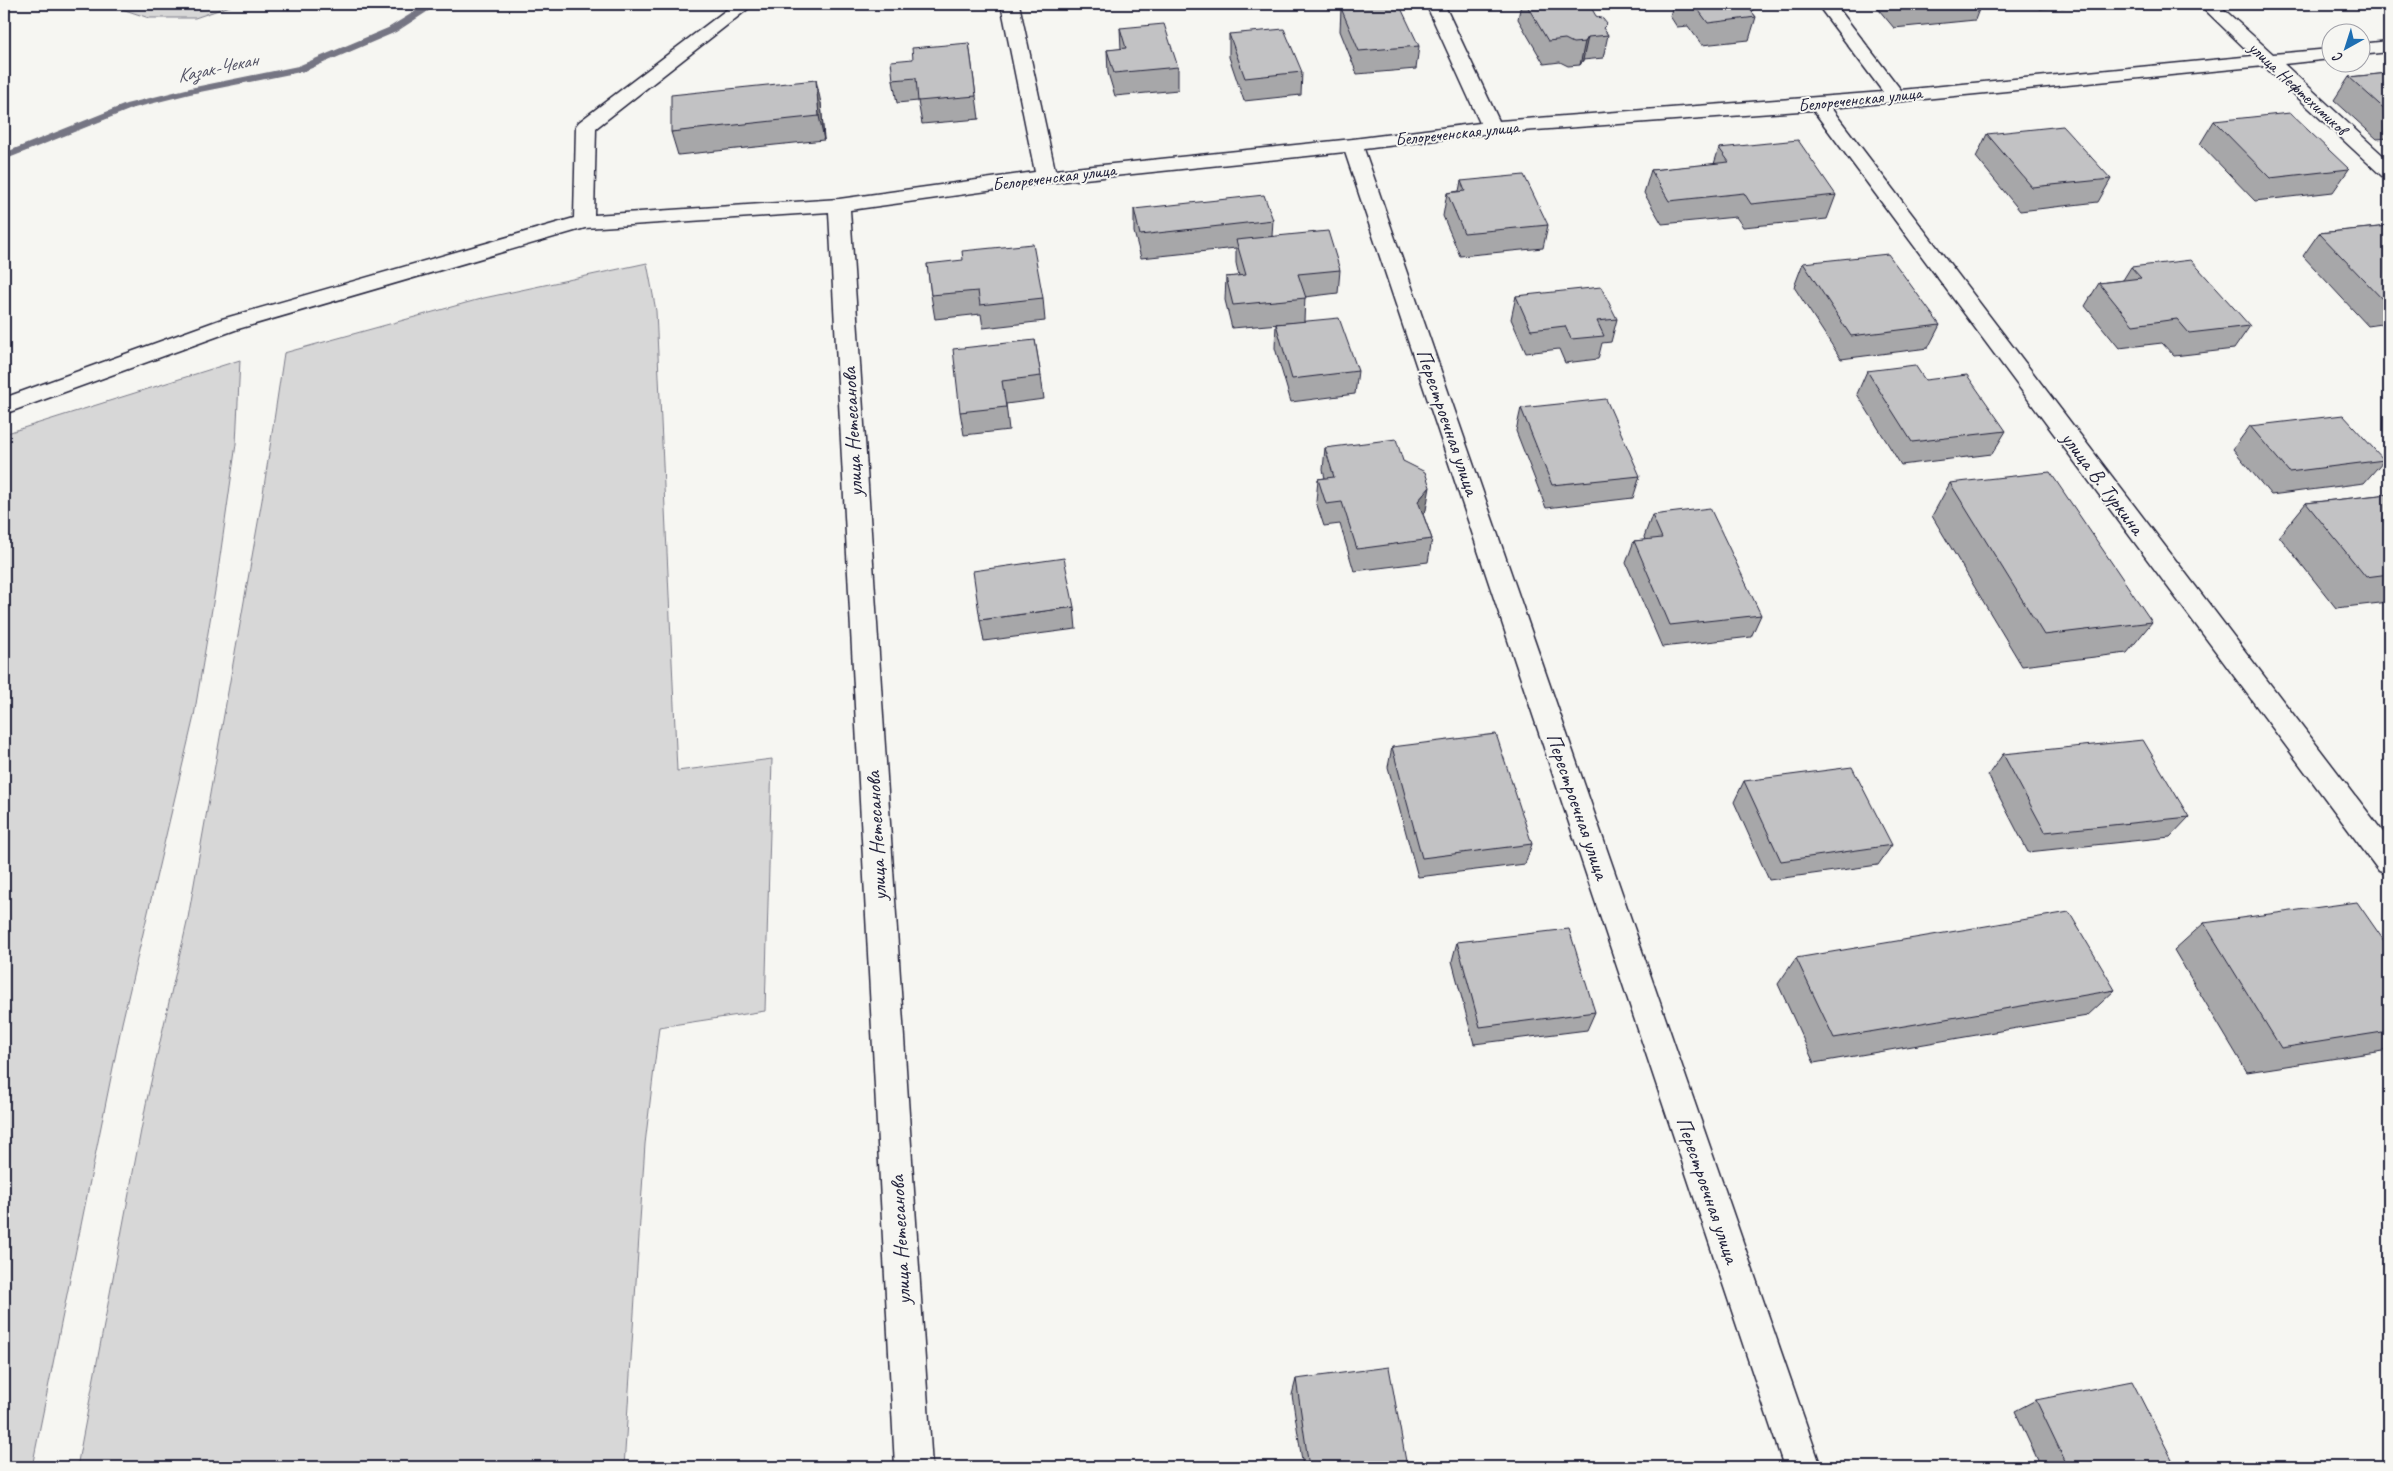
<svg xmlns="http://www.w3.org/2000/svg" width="2393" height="1471" viewBox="0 0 2393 1471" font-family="Caveat,sans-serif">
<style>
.green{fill:#d7d7d7;stroke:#7c7c89}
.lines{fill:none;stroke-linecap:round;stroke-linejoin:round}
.stream{fill:#757583;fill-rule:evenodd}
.minor-casing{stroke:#22223b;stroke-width:3}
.minor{fill:#f6f6f2;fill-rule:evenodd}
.wall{fill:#a7a7a9;stroke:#22223b}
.shaded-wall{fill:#888889;stroke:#22223b}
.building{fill:#c2c2c4;stroke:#22223b}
.labels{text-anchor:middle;stroke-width:4;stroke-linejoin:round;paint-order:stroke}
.far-street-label{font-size:18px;fill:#22223b;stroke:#f6f6f2}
.far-water-label{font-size:19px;font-style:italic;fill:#535365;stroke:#f6f6f2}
.street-label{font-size:21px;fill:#22223b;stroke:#f6f6f2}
</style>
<rect width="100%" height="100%" fill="#f6f6f2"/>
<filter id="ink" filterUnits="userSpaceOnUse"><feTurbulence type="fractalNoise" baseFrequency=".02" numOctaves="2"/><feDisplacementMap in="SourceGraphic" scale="10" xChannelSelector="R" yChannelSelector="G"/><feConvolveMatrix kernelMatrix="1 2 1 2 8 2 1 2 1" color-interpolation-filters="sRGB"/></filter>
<g filter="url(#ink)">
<g class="green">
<polygon points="107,4 236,4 195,18 149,18"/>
<polygon points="647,263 656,311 677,771 772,759 765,1011 659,1027 645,1144 624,1467 77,1467 146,1104 188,918 262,500 284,353 484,298"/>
<polygon points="240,360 236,444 216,585 194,716 122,1023 32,1467 4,1467 4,434"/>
</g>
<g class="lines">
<polygon class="stream" points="427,4 439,4 396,32 305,71 190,94 134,108 4,160 4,153 126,104 190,88 298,66 388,28"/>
<g class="minor-casing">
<g id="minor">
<polygon points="734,4 754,4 596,128 594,215 839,199 1035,172 1001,4 1019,4 1055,170 1353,139 1480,123 1426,4 1444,4 1499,121 1883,92 1817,4 1835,4 1901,90 2253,56 2199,4 2218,4 2273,54 2330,49 2330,59 2284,64 2389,161 2389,178 2382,176 2264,66 1831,108 2389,840 2389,874 2379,871 1813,110 1492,133 1364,149 1821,1467 1784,1467 1345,152 1046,183 850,210 932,1467 895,1467 829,212 585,228 238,329 4,414 4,398 222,319 574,218 576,126 579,122"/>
<polygon points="2389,41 2389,52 2360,55 2360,44"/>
</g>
</g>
<use href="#minor" class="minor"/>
</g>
<g class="wall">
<polygon points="1521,4 1566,4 1567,6 1605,31 1608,35 1603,58 1583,60 1580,65 1568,66 1560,62 1544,64 1518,19"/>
<polygon points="1672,4 1752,4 1754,6 1752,12 1756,17 1749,40 1702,45 1688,26 1677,27 1670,16 1673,5"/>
<polygon points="1874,4 1981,4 1975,20 1894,28"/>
<polygon points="2034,4 2093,4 2039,9"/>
<polygon points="1341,8 1419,46 1416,69 1357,74 1340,31"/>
<polygon points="1120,28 1178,67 1178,90 1115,96 1108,73 1107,50 1121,49"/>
<polygon points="1229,34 1302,72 1301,95 1244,101 1229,57"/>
<polygon points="969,43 979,119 922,124 918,101 897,103 893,80 913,59"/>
<polygon points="2389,73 2389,138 2377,139 2334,100 2349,77"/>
<polygon points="821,103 824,140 678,155 671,132"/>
<polygon points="2214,121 2349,169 2333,192 2255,201 2200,144"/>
<polygon points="1987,134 2111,179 2098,202 2020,211 1976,157"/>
<polygon points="1719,148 1836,195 1827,219 1743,227 1736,217 1662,224 1644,193 1651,170 1714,164"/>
<polygon points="1461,181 1548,225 1543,248 1460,256 1443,216 1447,193 1459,191"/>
<polygon points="1134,209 1273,220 1272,236 1340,270 1338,293 1305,297 1304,321 1358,371 1355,394 1291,402 1275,348 1276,324 1303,322 1232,328 1225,300 1226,277 1239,276 1236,263 1236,248 1141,258 1134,232"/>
<polygon points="2389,226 2389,323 2368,326 2303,256 2319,233"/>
<polygon points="1803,263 1940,325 1928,348 1841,359 1794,287"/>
<polygon points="927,264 1043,298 1045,321 983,328 981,314 935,319 931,295"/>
<polygon points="2131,267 2250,326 2234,349 2174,356 2162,343 2119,348 2085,306 2099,283 2123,280"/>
<polygon points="1516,296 1617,319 1611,342 1602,343 1598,359 1565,363 1559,349 1526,353 1511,319"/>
<polygon points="1035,340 1041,376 1044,399 1006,404 1009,430 964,435 960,412"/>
<polygon points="1867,371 1925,380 2006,431 1992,454 1901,465 1857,394"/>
<polygon points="1521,408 1640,476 1633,498 1546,508 1516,431"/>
<polygon points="2250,426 2384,460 2364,483 2271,495 2233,449"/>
<polygon points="1325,448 1403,461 1426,510 1423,514 1432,539 1428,562 1354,571 1340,524 1324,526 1316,502 1318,479 1325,478 1323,470"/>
<polygon points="1950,483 2152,622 2127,653 2022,666 1932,516"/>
<polygon points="2389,494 2389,602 2336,608 2279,536 2306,503"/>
<polygon points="1652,515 1761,615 1751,637 1662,647 1626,563 1634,541 1645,540 1644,537"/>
<polygon points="1074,607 1076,629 984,641 980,620"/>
<polygon points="1392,747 1532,844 1525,864 1418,877 1388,767"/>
<polygon points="2003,754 2189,817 2170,837 2028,852 1988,775"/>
<polygon points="1744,781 1892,845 1878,865 1769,880 1734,802"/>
<polygon points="2204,923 2389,948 2389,1050 2247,1072 2174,950"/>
<polygon points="1457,942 1595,1012 1587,1030 1474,1044 1452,961"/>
<polygon points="1796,958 2115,990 2087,1016 1814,1063 1778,984"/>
<polygon points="1296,1379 1407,1467 1303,1467 1292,1395"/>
<polygon points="2036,1400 2176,1467 2041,1467 2015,1411"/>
</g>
<g class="shaded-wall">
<polygon points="1754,6 1750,18 1748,7"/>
<polygon points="1588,37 1583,60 1580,65 1585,42"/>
<polygon points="816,80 821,103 824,140 819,116"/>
<polygon points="1430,487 1426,510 1414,523 1418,501"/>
</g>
<g class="building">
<polygon points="1394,4 1399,4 1419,46 1359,51 1341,8"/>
<polygon points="1526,4 1566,4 1567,6 1589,4 1596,16 1603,19 1607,24 1603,28 1608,35 1588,37 1585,42 1573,43 1565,39 1548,41"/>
<polygon points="1694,4 1752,4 1754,6 1748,7 1756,17 1708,23"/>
<polygon points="1902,4 1916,4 1903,5"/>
<polygon points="1164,24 1178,67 1114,73 1107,50 1126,48 1120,28"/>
<polygon points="1284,29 1302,72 1245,78 1229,34"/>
<polygon points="969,43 976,96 918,101 916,78 893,80 891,61 913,59 912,48"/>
<polygon points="2389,73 2389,113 2349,77"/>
<polygon points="816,80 819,116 671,132 671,95"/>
<polygon points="2290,113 2349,169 2270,178 2214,121"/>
<polygon points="2063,126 2111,179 2032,187 1987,134"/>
<polygon points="1798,140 1836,195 1751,204 1744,193 1669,201 1651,170 1729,162 1719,148"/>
<polygon points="1524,175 1548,225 1464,233 1447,193 1465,191 1461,181"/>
<polygon points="1264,195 1273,220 1140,235 1134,209"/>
<polygon points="2389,226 2389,302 2385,302 2319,233"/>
<polygon points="1328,231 1340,270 1298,274 1306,298 1233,305 1226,277 1246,275 1236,240"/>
<polygon points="1033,244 1043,298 980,305 978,291 931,295 927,264 963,260 962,251"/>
<polygon points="1888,254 1940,325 1851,336 1803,263"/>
<polygon points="2191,260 2250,326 2189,333 2177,319 2133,325 2099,283 2141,278 2131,267"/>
<polygon points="1601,287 1617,319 1597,321 1604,336 1571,339 1565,326 1531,330 1516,296"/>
<polygon points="1339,318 1358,371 1292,379 1276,324"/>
<polygon points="1035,340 1041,376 1002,381 1006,407 960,412 953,349"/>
<polygon points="1915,365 1925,380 1967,375 2006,431 1912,442 1867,371"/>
<polygon points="1606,399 1640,476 1552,485 1521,408"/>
<polygon points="2343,415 2384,460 2289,472 2250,426"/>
<polygon points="1396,439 1403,461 1425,472 1430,487 1418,501 1432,539 1357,549 1342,502 1326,504 1318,479 1334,477 1325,448"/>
<polygon points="2050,472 2152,622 2044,635 1950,483"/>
<polygon points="2389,494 2389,574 2366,577 2306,503"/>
<polygon points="1710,508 1761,615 1670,625 1634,541 1662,538 1652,515"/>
<polygon points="1064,558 1074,607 980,620 973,571"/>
<polygon points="1496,734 1532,844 1422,858 1392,747"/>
<polygon points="2143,740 2189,817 2045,832 2003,754"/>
<polygon points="1852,767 1892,845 1781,861 1744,781"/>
<polygon points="2357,902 2389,948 2389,1031 2281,1048 2204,923"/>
<polygon points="2069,912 2115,990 1834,1038 1796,958"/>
<polygon points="1569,929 1595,1012 1480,1027 1457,942"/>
<polygon points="1389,1367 1407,1467 1309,1467 1296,1379"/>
<polygon points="2132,1381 2176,1467 2068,1467 2036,1400"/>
<polygon points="1722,1463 1723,1467 1695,1467"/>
</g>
</g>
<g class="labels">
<g class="far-street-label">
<text transform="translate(2298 88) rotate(43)" y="6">улица Нефтехимиков</text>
<text transform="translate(1860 99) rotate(-6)" y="6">Белореченская улица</text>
<text transform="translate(1457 133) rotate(-6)" y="6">Белореченская улица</text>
<text transform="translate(1054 177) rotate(-7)" y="6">Белореченская улица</text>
</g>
<g class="far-water-label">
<text transform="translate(217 67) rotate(-12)" y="7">Казак-Чекан</text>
</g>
<g class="street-label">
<text transform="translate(1448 422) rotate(71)" y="7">Перестроечная улица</text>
<text transform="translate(852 432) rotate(-93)" y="7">улица Нетесанова</text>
<text transform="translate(2103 483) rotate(53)" y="7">улица В. Туркина</text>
<text transform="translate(1578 806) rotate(71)" y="7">Перестроечная улица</text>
<text transform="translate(876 836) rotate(-93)" y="7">улица Нетесанова</text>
<text transform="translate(1708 1190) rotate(71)" y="7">Перестроечная улица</text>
<text transform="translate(900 1240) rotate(-93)" y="7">улица Нетесанова</text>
</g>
</g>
<rect width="2393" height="1471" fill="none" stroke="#f6f6f2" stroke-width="20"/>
<rect x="10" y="10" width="2373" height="1451" fill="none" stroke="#22223b" stroke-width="2" filter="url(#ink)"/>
<g transform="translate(2346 48) rotate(219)"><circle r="24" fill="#f6f6f2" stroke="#a1a1a9"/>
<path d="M0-4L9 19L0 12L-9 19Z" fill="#1f6fb2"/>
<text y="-8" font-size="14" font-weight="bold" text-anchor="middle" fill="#22223b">С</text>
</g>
</svg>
